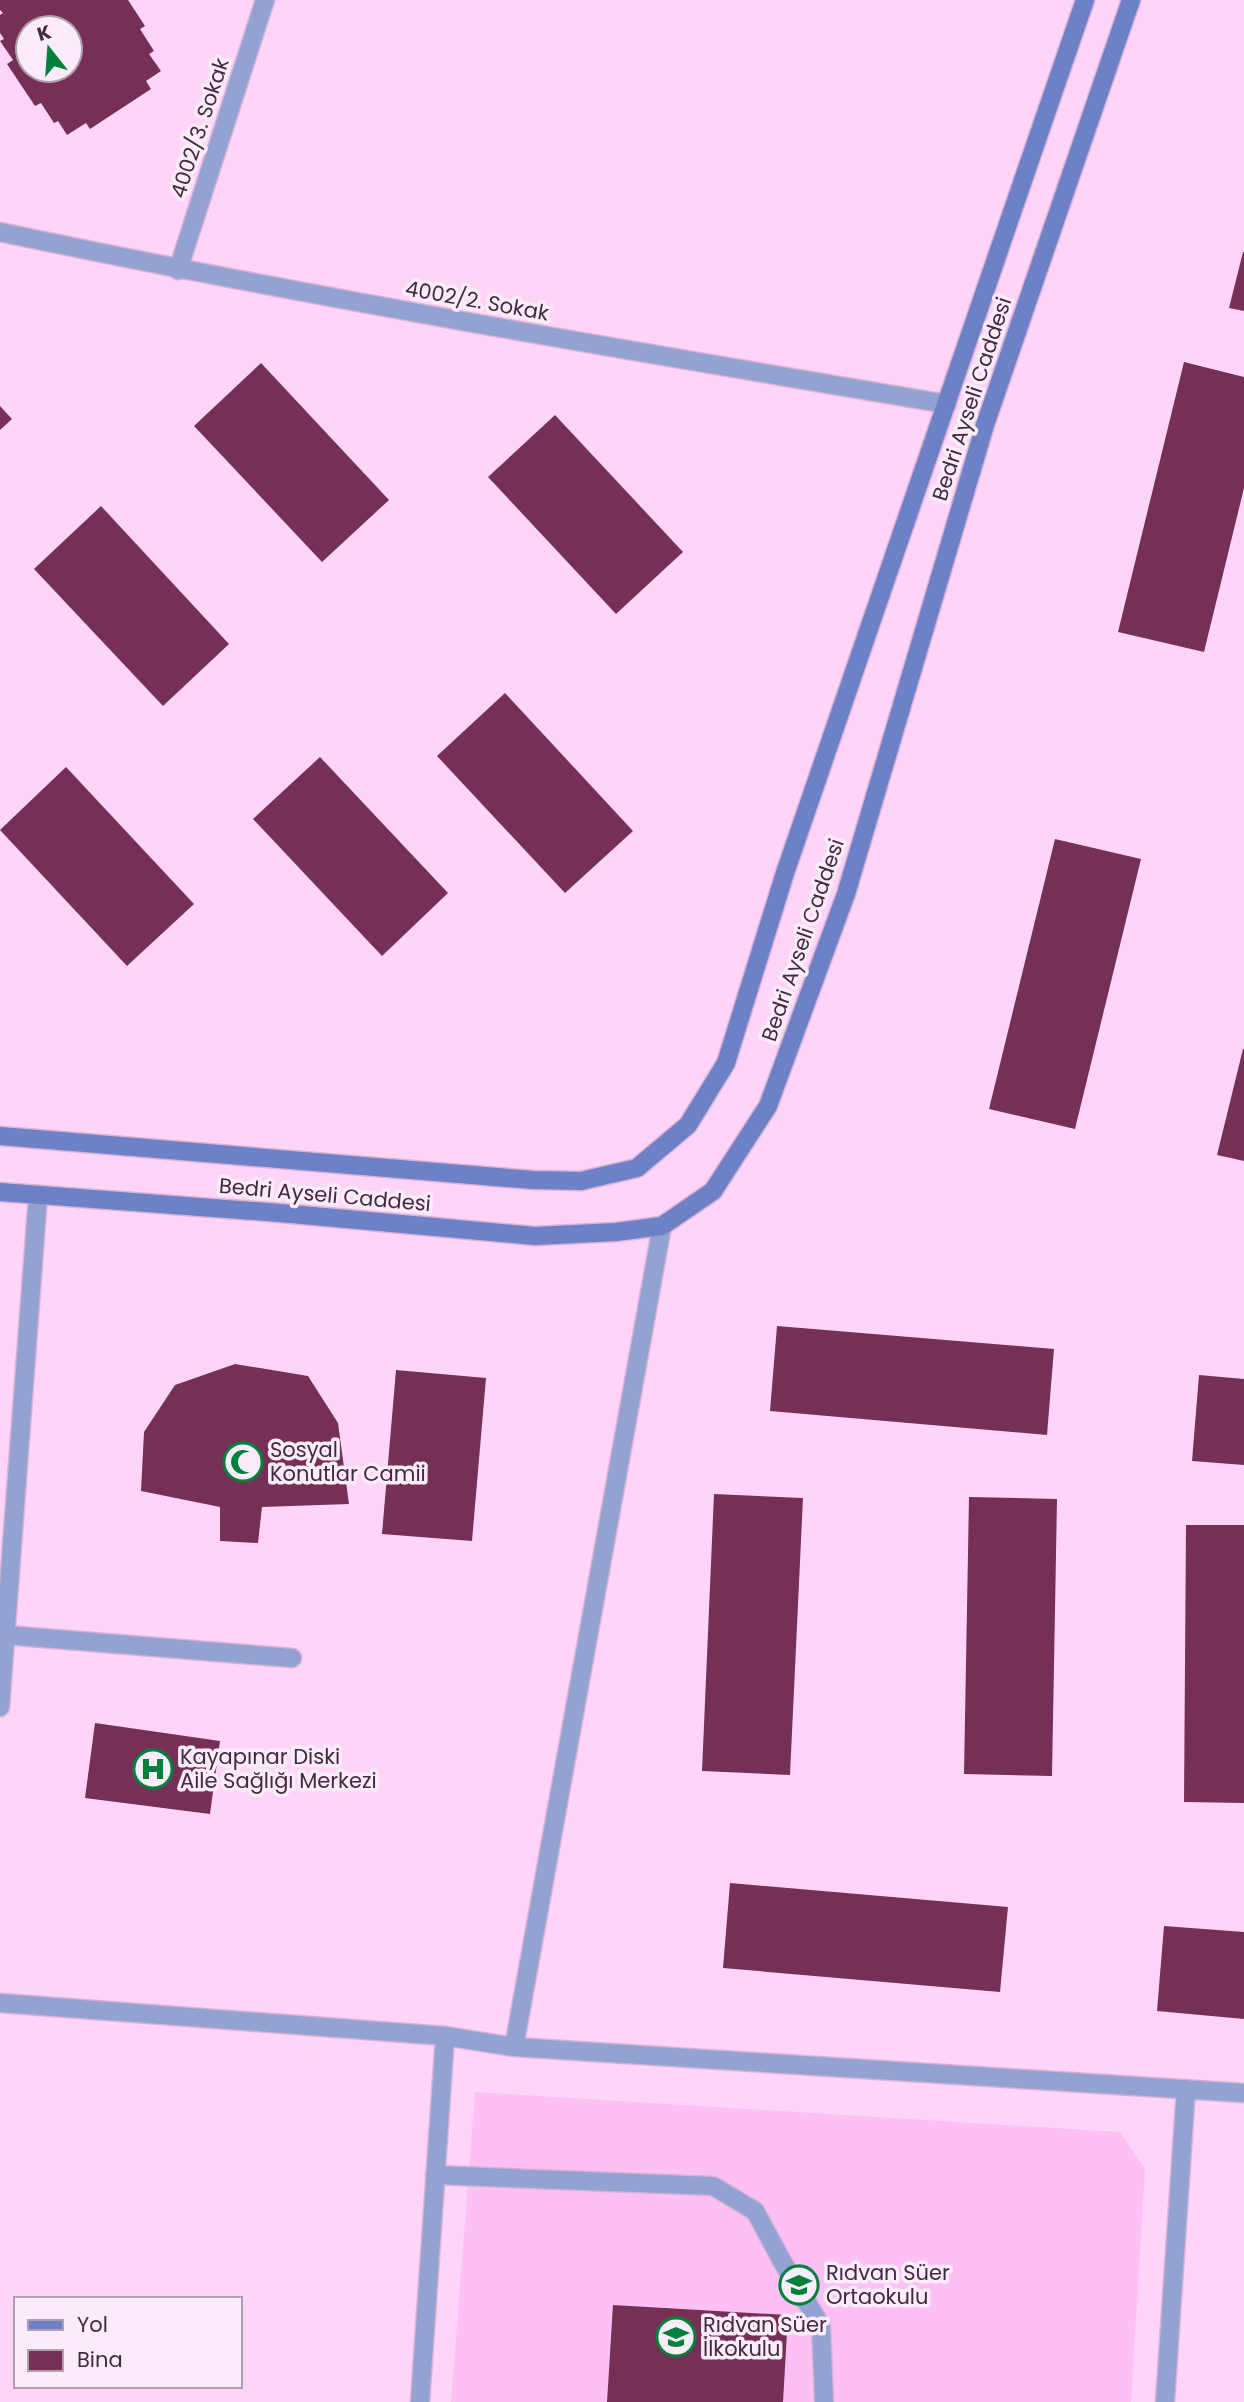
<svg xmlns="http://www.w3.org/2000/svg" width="1244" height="2402" viewBox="0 0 1244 2402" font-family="Poppins,sans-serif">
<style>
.built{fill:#fcc0f5}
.building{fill:#773055;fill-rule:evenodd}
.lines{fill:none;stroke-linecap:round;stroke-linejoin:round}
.lane-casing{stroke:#d9b3d4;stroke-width:21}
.street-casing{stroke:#d9b3d4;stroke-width:21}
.secondary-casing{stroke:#d9b3d4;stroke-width:21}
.lane{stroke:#92a2d2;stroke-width:18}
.street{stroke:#92a2d2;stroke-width:18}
.secondary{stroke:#6c81c7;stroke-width:18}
.labels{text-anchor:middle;stroke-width:7;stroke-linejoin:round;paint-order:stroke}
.street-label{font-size:21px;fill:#432941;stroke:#faecf8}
.poi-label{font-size:21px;fill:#432941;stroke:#faecf8;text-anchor:start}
</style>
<rect width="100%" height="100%" fill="#fed5f9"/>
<polygon class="built" points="475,2092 1120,2132 1145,2169 1131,2402 451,2402"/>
<g class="building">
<path d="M 0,0 L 128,0 L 145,26 L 140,29 L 154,51 L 149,54 L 161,71 L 146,81 L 151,89 L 90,129 L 86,123 L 67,135 L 58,121 L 54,123 L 41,103 L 35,106 L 7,64 L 13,60 L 0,41 L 4,39 L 0,33 L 0,15 L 3,13 L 0,10 ZM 28,28 L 70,28 L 70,70 L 28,70 Z"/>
<polygon points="1243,252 1244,252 1244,311 1229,308"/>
<polygon points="1184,362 1244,377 1244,488 1204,652 1118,632"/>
<polygon points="261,363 389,500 322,562 194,426"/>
<polygon points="0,406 12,419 0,430"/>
<polygon points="555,415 683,552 616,614 488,477"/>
<polygon points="101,506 229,644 163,706 34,569"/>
<polygon points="505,693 633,831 565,893 437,756"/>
<polygon points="320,757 448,893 382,956 253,819"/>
<polygon points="66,767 194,904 127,966 0,830"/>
<polygon points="1055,839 1141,859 1075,1129 989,1109"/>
<polygon points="1243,1049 1244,1049 1244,1161 1217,1155"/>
<polygon points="777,1326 1054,1349 1047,1435 770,1411"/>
<polygon points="235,1364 308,1376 338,1423 349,1504 262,1507 258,1543 220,1541 220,1507 141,1491 144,1432 175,1385"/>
<polygon points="396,1370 486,1378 472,1541 382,1534"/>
<polygon points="1199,1375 1244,1379 1244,1465 1192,1461"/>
<polygon points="714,1494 803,1498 790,1775 702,1771"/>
<polygon points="969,1497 1057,1499 1052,1776 964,1774"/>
<polygon points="1186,1525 1244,1525 1244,1803 1184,1802"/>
<polygon points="95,1723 220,1741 210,1814 85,1798"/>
<polygon points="730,1883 1008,1907 1000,1992 723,1968"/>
<polygon points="1164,1926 1244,1932 1244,2019 1157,2011"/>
<polygon points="613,2305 788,2315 783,2402 607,2402"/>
</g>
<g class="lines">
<g class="lane-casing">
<g id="lane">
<polyline points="5,1635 292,1658"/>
<polyline points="435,2175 713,2186 755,2211 782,2261 821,2326 824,2402"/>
</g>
</g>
<g class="street-casing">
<g id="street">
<path d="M 0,232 C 314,298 631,351 947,404"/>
<polyline points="178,270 265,0"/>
<polyline points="0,1707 38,1195"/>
<polyline points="0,2003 445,2036 514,2047 1244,2093"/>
<polyline points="514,2047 662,1226"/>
<polyline points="420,2402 445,2036"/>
<polyline points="1165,2402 1186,2089"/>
</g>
</g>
<g class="secondary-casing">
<g id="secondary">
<polyline points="0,1136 533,1180 581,1181 637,1168 688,1125 726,1063 785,873 1085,0"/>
<polyline points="0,1192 280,1213 535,1236 616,1232 662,1226 713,1191 768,1106 846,894 985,425 1131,0"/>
</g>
</g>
<use href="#lane" class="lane"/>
<use href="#street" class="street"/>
<use href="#secondary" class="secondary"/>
</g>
<defs>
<g id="mosque-ring" transform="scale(2.0125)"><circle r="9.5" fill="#faecf8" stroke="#00813b" stroke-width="1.5"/><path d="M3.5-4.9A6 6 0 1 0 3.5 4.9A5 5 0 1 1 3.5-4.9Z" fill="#00813b"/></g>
<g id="hospital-ring" transform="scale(2.0125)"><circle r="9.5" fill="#faecf8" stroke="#00813b" stroke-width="1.5"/><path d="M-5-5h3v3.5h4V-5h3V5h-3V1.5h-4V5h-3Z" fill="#00813b"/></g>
<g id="school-ring" transform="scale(2.0125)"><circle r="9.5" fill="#faecf8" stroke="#00813b" stroke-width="1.5"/><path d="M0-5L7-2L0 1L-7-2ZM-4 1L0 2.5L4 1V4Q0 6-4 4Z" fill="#00813b"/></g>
</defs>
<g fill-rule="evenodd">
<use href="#mosque-ring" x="243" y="1462"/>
<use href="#hospital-ring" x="153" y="1769"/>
<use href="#school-ring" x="799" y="2285"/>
<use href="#school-ring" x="676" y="2337"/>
</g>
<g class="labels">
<g class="street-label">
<text transform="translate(200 128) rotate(-72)" y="7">4002/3. Sokak</text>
<text transform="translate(477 301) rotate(10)" y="7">4002/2. Sokak</text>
<text transform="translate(972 399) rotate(-72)" y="7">Bedri Ayseli Caddesi</text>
<text transform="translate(803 940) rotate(-71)" y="7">Bedri Ayseli Caddesi</text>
<text transform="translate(325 1195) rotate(5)" y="7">Bedri Ayseli Caddesi</text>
</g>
<g class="poi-label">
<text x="270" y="1457">Sosyal<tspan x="270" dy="24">Konutlar Camii</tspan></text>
<text x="180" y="1764">Kayapınar Diski<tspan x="180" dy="24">Aile Sağlığı Merkezi</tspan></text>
<text x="826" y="2280">Rıdvan Süer<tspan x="826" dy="24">Ortaokulu</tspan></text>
<text x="703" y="2332">Rıdvan Süer<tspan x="703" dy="24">İlkokulu</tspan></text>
</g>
</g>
<rect x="14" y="2297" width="228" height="91" fill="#faecf8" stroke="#b19eaf" stroke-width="2"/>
<rect x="28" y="2320" width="35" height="10" fill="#6c81c7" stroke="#b19eaf" stroke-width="2"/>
<text x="77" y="2332" font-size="21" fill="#432941">Yol</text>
<rect x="28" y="2350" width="35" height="21" fill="#773055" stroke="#b19eaf" stroke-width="2"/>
<text x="77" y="2367" font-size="21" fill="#432941">Bina</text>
<g transform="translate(49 49) rotate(343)"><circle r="33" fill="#faecf8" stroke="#b19eaf" stroke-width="2"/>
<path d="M0-5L12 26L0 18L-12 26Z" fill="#00813b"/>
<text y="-10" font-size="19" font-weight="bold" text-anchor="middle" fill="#432941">K</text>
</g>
</svg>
